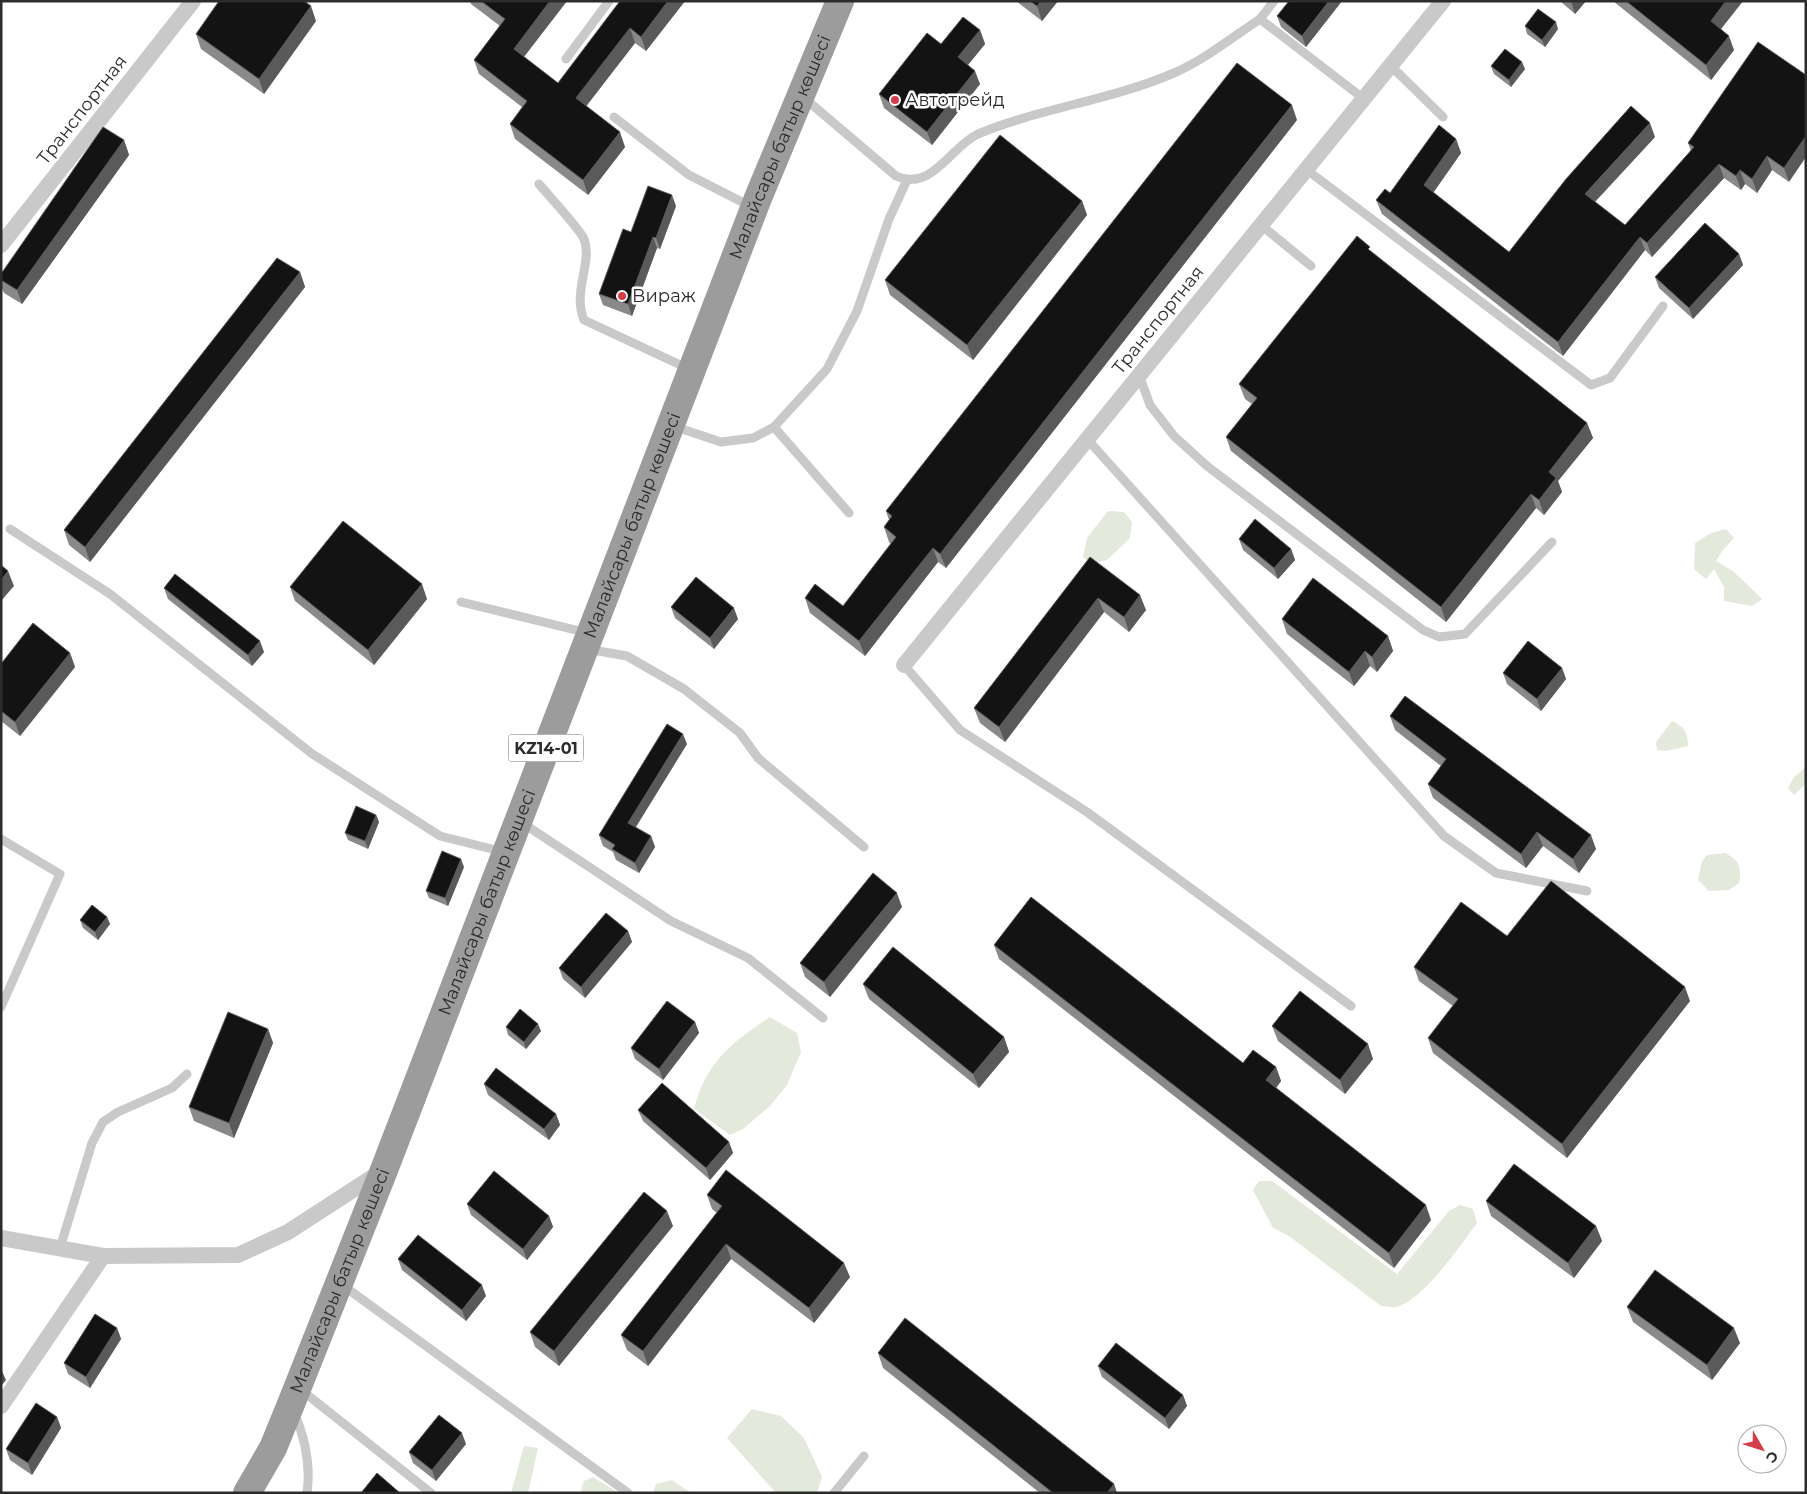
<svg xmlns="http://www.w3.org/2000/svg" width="1807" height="1494" viewBox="0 0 1807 1494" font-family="Montserrat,sans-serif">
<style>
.green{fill:#e3e9db}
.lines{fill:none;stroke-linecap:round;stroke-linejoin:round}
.service{stroke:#c9c9c9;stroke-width:9}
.minor{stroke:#c9c9c9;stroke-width:16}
.trunk{stroke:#9c9c9c;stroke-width:28}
.wall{fill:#898989}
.shaded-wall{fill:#5a5a5a}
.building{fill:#131313;stroke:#5a5a5a}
.poi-dot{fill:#d43d4b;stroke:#fff;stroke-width:2}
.labels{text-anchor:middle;stroke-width:5;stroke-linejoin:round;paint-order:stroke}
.shield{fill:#fff;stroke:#6b6b6b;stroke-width:1}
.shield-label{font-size:16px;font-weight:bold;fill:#2c2c2c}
.poi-label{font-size:18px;fill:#2c2c2c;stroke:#fff;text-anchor:start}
.street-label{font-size:18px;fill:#2c2c2c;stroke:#fff}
</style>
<rect width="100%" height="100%" fill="#fff"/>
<g class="green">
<polygon points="1108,511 1124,512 1132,522 1130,538 1107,560 1092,564 1083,557 1087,538"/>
<polygon points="1726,529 1734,538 1723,550 1716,561 1733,571 1762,599 1752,606 1724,601 1724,587 1714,569 1706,579 1694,569 1695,543 1711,533"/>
<path d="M 1672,721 C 1684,726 1688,733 1688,746 L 1666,751 L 1657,750 L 1656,742 Z"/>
<polygon points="1806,767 1806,784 1794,795 1788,788 1794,777"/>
<path d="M 1725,853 C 1739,860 1742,867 1739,883 L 1729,890 L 1709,891 L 1698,880 L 1702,861 L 1707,855 Z"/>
<path d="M 770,1017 L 797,1033 L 801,1052 L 787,1085 L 770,1106 L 743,1129 L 730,1135 L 694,1109 C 706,1062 731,1043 770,1017 Z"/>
<path d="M 1259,1181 L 1272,1181 L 1397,1274 L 1449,1211 L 1460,1205 L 1473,1209 L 1477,1223 C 1459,1247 1425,1298 1397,1307 C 1392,1308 1386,1306 1381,1306 L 1289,1236 L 1273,1228 L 1253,1190 Z"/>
<polygon points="752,1409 781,1416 804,1438 822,1477 817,1493 776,1493 727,1438"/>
<polygon points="524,1446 538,1448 528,1493 511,1493"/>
<polygon points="593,1477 619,1493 580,1493 584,1481"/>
<polygon points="672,1480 691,1493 653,1493 656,1484"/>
</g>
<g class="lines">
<g class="service">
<polyline points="1274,1 1260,19 1364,99"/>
<polyline points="566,59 609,1"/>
<polyline points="1391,66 1443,117"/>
<path d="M 803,97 L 896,176 C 932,192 950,147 978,134 C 1040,108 1112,100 1174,73 C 1204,60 1233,37 1260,19"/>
<polyline points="614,117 689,175 752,207"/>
<polyline points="1307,170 1591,385 1610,378 1663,306"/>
<path d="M 539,184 C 549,196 579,228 584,239 C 593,262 572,291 584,320 L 689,369"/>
<polyline points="1261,225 1311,266"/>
<polyline points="1139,375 1150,405 1174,436 1207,466 1423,630 1439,637 1465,634 1552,542"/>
<polyline points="673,426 721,442 753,438 774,427 827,369 857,311 889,219 907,180"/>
<polyline points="774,427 849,513"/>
<polyline points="1087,439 1444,836 1496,873 1587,891"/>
<polyline points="10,529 110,594 311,753 440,836 504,852"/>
<polyline points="461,602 588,633"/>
<polyline points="587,649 627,656 684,689 740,733 758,758 864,847"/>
<polyline points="904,665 960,730 1087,812 1351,1006"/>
<polyline points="521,822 671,921 748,958 823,1018"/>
<polyline points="1,839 60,874 1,1007"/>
<polyline points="60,1248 92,1143 103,1122 118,1112 172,1088 187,1074"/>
<polyline points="341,1284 628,1493"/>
<polyline points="300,1389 431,1493"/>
<path d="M 294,1412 C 305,1438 311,1465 307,1493"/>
<polyline points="834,1493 864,1456"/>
</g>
<g class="minor">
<polyline points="1,245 193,1"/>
<polyline points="904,665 1443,1"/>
<polyline points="1,1238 103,1256 238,1255 288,1232 382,1171"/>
<polyline points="1,1406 103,1256"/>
</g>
<path class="trunk" id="s1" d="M 247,1493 L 273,1448 L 291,1404 L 384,1170 L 758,198 L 840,1"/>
</g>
<g class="wall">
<polygon points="470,1 567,1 524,57 558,83 620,1 685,1 646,51 635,43 586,106 625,147 588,195 515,139 510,124 522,107 479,74 474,60 500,26 471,4"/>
<polygon points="1016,1 1058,1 1042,21"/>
<polygon points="1342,1 1306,47 1281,27 1277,16"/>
<polygon points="1560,1 1586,1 1575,14"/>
<polygon points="1613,1 1743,1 1721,29 1734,50 1711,80"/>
<polygon points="316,21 264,94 201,49 196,34"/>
<polygon points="1525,26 1558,29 1545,47 1527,34"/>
<polygon points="980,30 985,44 968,65 980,84 932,145 884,108 879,94 941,44"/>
<polygon points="1758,42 1789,182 1772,170 1757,193 1745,184 1741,190 1724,178 1652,257 1645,250 1563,356 1382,214 1376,200 1390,193 1456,139 1461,153 1433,192 1509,252 1655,137 1595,202 1625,225 1691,151 1688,143"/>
<polygon points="1491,66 1525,69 1511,87 1494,74"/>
<polygon points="1297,120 946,568 938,562 865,656 810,613 805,598 843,606 891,544 889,542 884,527 889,520 886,511"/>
<polygon points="124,140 129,155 22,304 4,293 1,286 1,274"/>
<polygon points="1082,201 1087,215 973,360 890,295 885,280"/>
<polygon points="676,206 660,249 657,248 632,316 603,305 599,294"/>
<polygon points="1372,252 1587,423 1593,438 1558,481 1562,492 1544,515 1536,508 1446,622 1231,451 1226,437 1252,404 1245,399 1239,384"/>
<polygon points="1739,254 1743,265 1693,319 1659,288 1655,277"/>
<polygon points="300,272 305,287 90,562 69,545 64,530"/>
<polygon points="1239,539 1291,549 1295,560 1278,579 1243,550"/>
<polygon points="1090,557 1146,610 1129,632 1104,612 1005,742 980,723 974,708"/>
<polygon points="290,587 427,599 374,665 295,601"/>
<polygon points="164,588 264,652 252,666 168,599"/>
<polygon points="671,607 738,619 714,649 675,618"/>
<polygon points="1282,619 1388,636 1393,651 1377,672 1370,666 1354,686 1287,634"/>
<polygon points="70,653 75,667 20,736 1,721 1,664"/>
<polygon points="1562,668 1566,679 1541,711 1507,684 1503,673"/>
<polygon points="1390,716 1596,849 1579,873 1543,846 1526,868 1433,798 1428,784 1441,766 1395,730"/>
<polygon points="687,744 636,827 651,836 655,847 639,873 616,860 613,852 603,846 599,835"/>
<polygon points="376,815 379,822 368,849 348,840 345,833"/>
<polygon points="464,867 448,906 429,898 426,891"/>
<polygon points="902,907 830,997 805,977 800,963"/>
<polygon points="107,917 110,924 98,940 83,928 80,920"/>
<polygon points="628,931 632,942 585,998 563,979 559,968"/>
<polygon points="1507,936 1690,1001 1567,1158 1433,1053 1428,1038 1453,1006 1419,981 1414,967"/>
<polygon points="994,945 1243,1063 1276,1067 1281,1081 1276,1088 1431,1220 1394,1268 999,959"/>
<polygon points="863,984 1004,1037 1009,1052 979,1088 869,999"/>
<polygon points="695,1022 699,1033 663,1080 635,1059 631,1048"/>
<polygon points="1272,1026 1373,1059 1345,1094 1278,1041"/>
<polygon points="506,1027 541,1031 526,1049 508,1035"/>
<polygon points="268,1029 273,1043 234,1138 194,1121 189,1107"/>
<polygon points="484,1084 556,1114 560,1125 549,1140 488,1095"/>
<polygon points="638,1110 729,1142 733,1153 710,1180 643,1121"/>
<polygon points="707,1195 850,1277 814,1323 731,1259 648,1366 627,1350 621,1335 717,1213 712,1209"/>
<polygon points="1486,1201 1596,1226 1602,1241 1574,1278 1491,1216"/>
<polygon points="467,1204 549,1216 553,1227 527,1260 471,1215"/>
<polygon points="673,1226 559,1366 535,1347 530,1332"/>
<polygon points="398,1259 486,1296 466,1321 402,1270"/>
<polygon points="1627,1307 1740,1343 1712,1380 1633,1322"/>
<polygon points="117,1328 121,1339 90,1388 68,1374 64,1363"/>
<polygon points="878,1353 1114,1484 1117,1493 1040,1493 883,1368"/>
<polygon points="1098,1366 1183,1395 1187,1406 1169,1429 1102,1377"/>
<polygon points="57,1417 61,1428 32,1475 10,1460 6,1449"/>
<polygon points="466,1444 436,1481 413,1463 409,1452"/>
</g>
<g class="shaded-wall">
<polygon points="550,1 567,1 519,63 514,49"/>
<polygon points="668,1 685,1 646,51 641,37"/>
<polygon points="1041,1 1058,1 1042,21 1037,6"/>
<polygon points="1329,1 1342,1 1306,47 1302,36"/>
<polygon points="1571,1 1586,1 1575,14"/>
<polygon points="1726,1 1743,1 1716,35 1711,21"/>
<polygon points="311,6 316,21 264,94 259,79"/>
<polygon points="1556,22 1558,29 1545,47 1542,40"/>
<polygon points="630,28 635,43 581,113 576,98"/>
<polygon points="980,30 985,44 963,71 958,57"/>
<polygon points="1729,36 1734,50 1711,80 1706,65"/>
<polygon points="1522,62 1525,69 1511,87 1509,80"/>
<polygon points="975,71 980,84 932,145 927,132"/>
<polygon points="1292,105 1297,120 946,568 940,554"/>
<polygon points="1650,123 1655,137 1590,207 1585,194"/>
<polygon points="620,132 625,147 588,195 583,180"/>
<polygon points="1806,136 1806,157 1789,182 1784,168"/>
<polygon points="1456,139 1461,153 1429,199 1424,185"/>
<polygon points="124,140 129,155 22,304 17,290"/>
<polygon points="1767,156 1772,170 1757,193 1752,179"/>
<polygon points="1719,164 1724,178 1652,257 1647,243"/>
<polygon points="1740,170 1745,184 1741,190 1736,176"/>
<polygon points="672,195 676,206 660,249 656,238"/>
<polygon points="1082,201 1087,215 973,360 967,345"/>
<polygon points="653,237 657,248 632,316 628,304"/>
<polygon points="1640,237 1645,250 1563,356 1558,342"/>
<polygon points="1739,254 1743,265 1693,319 1689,308"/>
<polygon points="300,272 305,287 90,562 85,547"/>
<polygon points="1587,423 1593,438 1558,481 1562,492 1544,515 1539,500 1549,472"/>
<polygon points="1531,494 1536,508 1446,622 1441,607"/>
<polygon points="933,548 938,562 865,656 859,641"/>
<polygon points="1291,549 1295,560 1278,579 1274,568"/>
<polygon points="8,571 14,586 1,601 1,580"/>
<polygon points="422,584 427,599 374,665 368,650"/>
<polygon points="1140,595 1146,610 1129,632 1124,617"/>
<polygon points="1098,598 1104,612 1005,742 999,727"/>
<polygon points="734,608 738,619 714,649 710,638"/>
<polygon points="1388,636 1393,651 1377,672 1372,657"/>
<polygon points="260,641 264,652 252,666 248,655"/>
<polygon points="1365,651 1370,666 1354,686 1349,672"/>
<polygon points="70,653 75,667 20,736 15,722"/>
<polygon points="1562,668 1566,679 1541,711 1537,699"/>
<polygon points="683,734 687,744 632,833 628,823"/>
<polygon points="376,815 379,822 368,849 365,841"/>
<polygon points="1537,832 1543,846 1526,868 1521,854"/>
<polygon points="1591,835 1596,849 1579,873 1573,859"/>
<polygon points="651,836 655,847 639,873 635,863"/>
<polygon points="461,859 464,867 448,906 445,898"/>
<polygon points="897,893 902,907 830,997 824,982"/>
<polygon points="107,917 110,924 98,940 95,932"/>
<polygon points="628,931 632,942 585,998 581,987"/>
<polygon points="1685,987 1690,1001 1567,1158 1562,1144"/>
<polygon points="695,1022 699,1033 663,1080 659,1069"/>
<polygon points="538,1024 541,1031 526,1049 524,1042"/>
<polygon points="268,1029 273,1043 234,1138 229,1123"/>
<polygon points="1004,1037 1009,1052 979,1088 973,1074"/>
<polygon points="1368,1044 1373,1059 1345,1094 1340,1080"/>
<polygon points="1276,1067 1281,1081 1271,1095 1266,1080"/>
<polygon points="556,1114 560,1125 549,1140 544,1129"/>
<polygon points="729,1142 733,1153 710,1180 706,1168"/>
<polygon points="1426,1205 1431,1220 1394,1268 1389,1253"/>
<polygon points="667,1211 673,1226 559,1366 554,1351"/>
<polygon points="549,1216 553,1227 527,1260 523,1249"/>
<polygon points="1596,1226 1602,1241 1574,1278 1568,1263"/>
<polygon points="726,1244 731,1259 648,1366 643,1351"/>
<polygon points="844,1263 850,1277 814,1323 809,1308"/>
<polygon points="482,1285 486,1296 466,1321 462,1310"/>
<polygon points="117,1328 121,1339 90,1388 86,1377"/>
<polygon points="1734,1328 1740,1343 1712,1380 1707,1365"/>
<polygon points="1,1369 6,1380 1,1386"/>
<polygon points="1183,1395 1187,1406 1169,1429 1165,1418"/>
<polygon points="57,1417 61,1428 32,1475 28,1463"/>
<polygon points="462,1433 466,1444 436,1481 432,1470"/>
<polygon points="1114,1484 1117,1493 1107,1493"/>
</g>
<g class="building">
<polygon points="219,1 304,1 311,6 259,79 196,34"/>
<polygon points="481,1 550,1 514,49 558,83 620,1 668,1 641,37 630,28 576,98 620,132 583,180 510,124 527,101 474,60 505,19"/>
<polygon points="1030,1 1041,1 1037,6"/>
<polygon points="1289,1 1329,1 1302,36 1277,16"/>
<polygon points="1626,1 1726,1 1711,21 1729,36 1706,65"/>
<polygon points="1538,9 1556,22 1542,40 1525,26"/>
<polygon points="963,17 980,30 958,57 975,71 927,132 879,94 927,33 941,44"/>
<polygon points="1758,42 1806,75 1806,136 1784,168 1767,156 1752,179 1740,170 1736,176 1719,164 1647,243 1640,237 1558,342 1376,200 1385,189 1390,193 1439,125 1456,139 1424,185 1509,252 1566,179 1631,106 1650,123 1585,194 1625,225 1694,147 1688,143"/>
<polygon points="1505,49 1522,62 1509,80 1491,66"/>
<polygon points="1237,63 1292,105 940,554 933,548 859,641 805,598 815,584 843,606 896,537 884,527 892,516 886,511"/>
<polygon points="103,127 124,140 17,290 1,280 1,274"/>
<polygon points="1000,135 1082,201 967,345 885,280"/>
<polygon points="648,186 672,195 656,238 653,237 628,304 599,294 623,229 631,232"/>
<polygon points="1705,223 1739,254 1689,308 1655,277"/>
<polygon points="1357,236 1370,247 1368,249 1587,423 1549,472 1556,478 1539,500 1531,494 1441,607 1226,437 1257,398 1239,384"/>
<polygon points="277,258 300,272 85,547 64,530"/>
<polygon points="1255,519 1291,549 1274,568 1239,539"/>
<polygon points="343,521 422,584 368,650 290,587"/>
<polygon points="1090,557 1140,595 1124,617 1098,598 999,727 974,708"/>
<polygon points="1,565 8,571 1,580"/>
<polygon points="175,574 260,641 248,655 164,588"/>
<polygon points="696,577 734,608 710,638 671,607"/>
<polygon points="1313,578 1388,636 1372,657 1365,651 1349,672 1282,619"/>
<polygon points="33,623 70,653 15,722 1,711 1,664"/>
<polygon points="1528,641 1562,668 1537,699 1503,673"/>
<polygon points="1405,696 1591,835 1573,859 1537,832 1521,854 1428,784 1446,759 1390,716"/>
<polygon points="667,724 683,734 628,823 651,836 635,863 612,849 615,845 599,835"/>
<polygon points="356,806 376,815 365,841 345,833"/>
<polygon points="442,851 461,859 445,898 426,891"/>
<polygon points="873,873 897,893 824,982 800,963"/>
<polygon points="1551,881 1685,987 1562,1144 1428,1038 1458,999 1414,967 1461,902 1507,936"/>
<polygon points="1031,897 1243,1063 1253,1050 1276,1067 1266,1080 1426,1205 1389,1253 994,945"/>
<polygon points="92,905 107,917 95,932 80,920"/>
<polygon points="606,913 628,931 581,987 559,968"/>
<polygon points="893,947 1004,1037 973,1074 863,984"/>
<polygon points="1300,991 1368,1044 1340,1080 1272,1026"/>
<polygon points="667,1001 695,1022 659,1069 631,1048"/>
<polygon points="520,1009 538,1024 524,1042 506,1027"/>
<polygon points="228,1012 268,1029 229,1123 189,1107"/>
<polygon points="496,1068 556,1114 544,1129 484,1084"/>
<polygon points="662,1083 729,1142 706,1168 638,1110"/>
<polygon points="1514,1164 1596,1226 1568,1263 1486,1201"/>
<polygon points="726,1170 844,1263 809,1308 726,1244 643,1351 621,1335 722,1206 707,1195"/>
<polygon points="494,1171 549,1216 523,1249 467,1204"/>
<polygon points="644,1192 667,1211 554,1351 530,1332"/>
<polygon points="418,1235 482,1285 462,1310 398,1259"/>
<polygon points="1655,1270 1734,1328 1707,1365 1627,1307"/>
<polygon points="95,1314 117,1328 86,1377 64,1363"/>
<polygon points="905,1318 1114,1484 1107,1493 1053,1493 878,1353"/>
<polygon points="1116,1343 1183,1395 1165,1418 1098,1366"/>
<polygon points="36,1403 57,1417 28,1463 6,1449"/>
<polygon points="439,1415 462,1433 432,1470 409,1452"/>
<polygon points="377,1473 400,1493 361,1493"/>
</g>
<g class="poi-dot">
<circle cx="895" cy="100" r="5"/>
<circle cx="622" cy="296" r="5"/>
</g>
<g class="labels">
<rect class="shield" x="508.5" y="734.5" width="75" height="27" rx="4"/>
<g class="shield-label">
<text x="546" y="754">KZ14-01</text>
</g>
<g class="poi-label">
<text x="905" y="106">Автотрейд</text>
<text x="632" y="302">Вираж</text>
</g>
<g class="street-label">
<text transform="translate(82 110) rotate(-52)" y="6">Транспортная</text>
<text dy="6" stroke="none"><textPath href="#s1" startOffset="1448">Малайсары батыр көшесі</textPath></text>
<text transform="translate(1158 320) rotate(-51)" y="6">Транспортная</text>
<text dy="6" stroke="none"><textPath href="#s1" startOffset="1042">Малайсары батыр көшесі</textPath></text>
<text dy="6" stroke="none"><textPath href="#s1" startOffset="638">Малайсары батыр көшесі</textPath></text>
<text dy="6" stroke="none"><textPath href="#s1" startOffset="232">Малайсары батыр көшесі</textPath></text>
</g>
</g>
<rect width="1807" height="1494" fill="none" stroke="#2c2c2c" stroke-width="5"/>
<g transform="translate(1762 1449) rotate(129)"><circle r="24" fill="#ffffff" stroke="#ababab"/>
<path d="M0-4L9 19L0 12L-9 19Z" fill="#d43d4b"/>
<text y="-8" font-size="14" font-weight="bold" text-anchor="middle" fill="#2c2c2c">С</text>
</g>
</svg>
